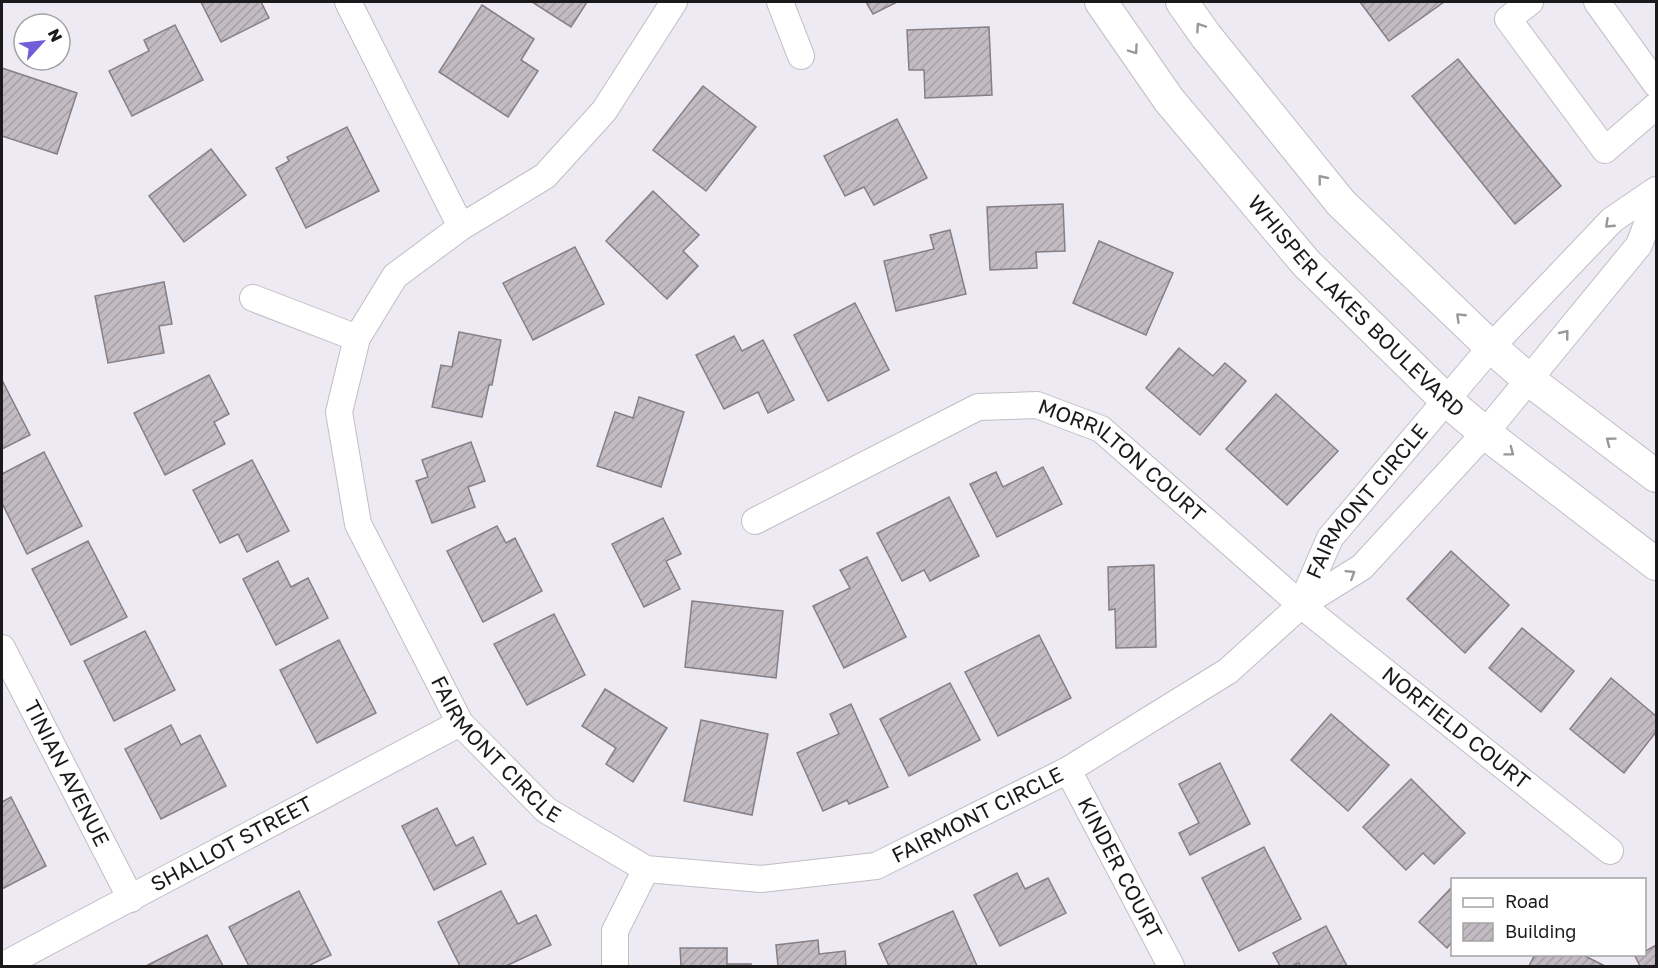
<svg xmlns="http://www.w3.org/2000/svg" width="1658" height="968" viewBox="0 0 1658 968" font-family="'Golos Text',sans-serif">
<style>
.building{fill:url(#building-hatch);stroke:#867f86;stroke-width:1.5}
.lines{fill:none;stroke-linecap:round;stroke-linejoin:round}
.minor-casing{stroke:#c1bdc5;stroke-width:28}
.tertiary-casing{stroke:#c1bdc5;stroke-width:34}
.minor{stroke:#fff;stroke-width:26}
.tertiary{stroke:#fff;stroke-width:32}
.oneway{stroke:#989899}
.labels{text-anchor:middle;stroke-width:5;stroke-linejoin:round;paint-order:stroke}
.street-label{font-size:21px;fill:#1a191c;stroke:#fff}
</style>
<defs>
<pattern id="building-hatch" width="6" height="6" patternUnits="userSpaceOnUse" patternTransform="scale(1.5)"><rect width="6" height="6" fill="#c2bbc2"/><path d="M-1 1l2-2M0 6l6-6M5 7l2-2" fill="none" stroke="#a6a0a6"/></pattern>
</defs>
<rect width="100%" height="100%" fill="#eeeaf3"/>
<g class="building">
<polygon points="201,2 261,2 269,18 221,42"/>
<polygon points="532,2 587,2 571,27"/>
<polygon points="866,2 897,2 873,14"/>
<polygon points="1360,2 1444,2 1389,41"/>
<polygon points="482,5 534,39 521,60 538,71 508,117 439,72"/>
<polygon points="175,25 203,80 132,116 109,71 149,51 144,40"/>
<polygon points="989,27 992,95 925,98 924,70 909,70 907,30"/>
<polygon points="1458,59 1561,186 1515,224 1412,96"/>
<polygon points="2,68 77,93 57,154 2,136"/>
<polygon points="703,86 756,127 706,191 653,150"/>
<polygon points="897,119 927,178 874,205 864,187 845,196 824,156"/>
<polygon points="347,127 379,191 306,228 276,168 289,161 287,157"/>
<polygon points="211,149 246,195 184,242 149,196"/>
<polygon points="653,191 699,235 683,251 698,266 667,299 606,241"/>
<polygon points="1063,204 1065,251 1036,252 1037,268 990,270 987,207"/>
<polygon points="950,230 966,294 896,311 884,261 934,249 930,235"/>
<polygon points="1099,241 1173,273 1146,335 1073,303"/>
<polygon points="575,247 604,304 533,340 503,283"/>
<polygon points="164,282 172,324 159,326 164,353 108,363 95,296"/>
<polygon points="855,303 889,370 828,401 794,335"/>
<polygon points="459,332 501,340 492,385 489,385 482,417 432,407 441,365 452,367"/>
<polygon points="734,336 742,351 763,340 794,400 768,413 758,392 724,409 696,355"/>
<polygon points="1179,348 1213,376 1225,363 1246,381 1200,435 1146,388"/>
<polygon points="209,375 229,414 214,422 225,444 165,475 134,413"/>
<polygon points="2,380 30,435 2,449"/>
<polygon points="1276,394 1338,451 1287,505 1226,449"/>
<polygon points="639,397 684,412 661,487 597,466 615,412 633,418"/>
<polygon points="471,442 485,481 468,487 475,507 432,523 416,481 428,477 422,460"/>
<polygon points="44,452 82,526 27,554 2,503 2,474"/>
<polygon points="252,460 289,531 247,552 238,534 220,543 193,490"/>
<polygon points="1043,467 1062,504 997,537 970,484 996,472 1003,487"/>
<polygon points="949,497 979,556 930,581 924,570 902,581 877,533"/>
<polygon points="663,518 681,554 666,561 680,589 644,607 612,544"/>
<polygon points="497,526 506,543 515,538 542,591 483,622 447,551"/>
<polygon points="88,541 127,617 71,645 32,569"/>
<polygon points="1451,551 1509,605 1465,653 1407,599"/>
<polygon points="867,557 906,637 844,668 813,606 850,588 840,570"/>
<polygon points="278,561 291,587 308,578 328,618 276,645 243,579"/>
<polygon points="1154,565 1156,647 1116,648 1115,609 1109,610 1108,567"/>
<polygon points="692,601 783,611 776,678 685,667"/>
<polygon points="554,614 585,675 527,705 494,644"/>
<polygon points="1522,628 1574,671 1541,712 1489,668"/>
<polygon points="145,631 175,690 114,721 84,661"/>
<polygon points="1039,635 1071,698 998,736 965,672"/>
<polygon points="339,640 376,713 317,743 280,670"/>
<polygon points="1611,678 1656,716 1656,732 1624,773 1570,729"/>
<polygon points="950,683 980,740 909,776 880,719"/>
<polygon points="605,689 667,728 633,782 606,764 616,748 582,726"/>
<polygon points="851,704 888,787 849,804 847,800 823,811 797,753 839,734 830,714"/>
<polygon points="1331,714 1389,765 1348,811 1291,760"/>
<polygon points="701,720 768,734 752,815 684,801"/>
<polygon points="171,725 181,745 200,735 226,786 161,819 125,749"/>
<polygon points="1220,763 1250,824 1190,855 1179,833 1199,823 1179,784"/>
<polygon points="1411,779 1465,833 1434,864 1423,853 1406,870 1363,827"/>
<polygon points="11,797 46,866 2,889 2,802"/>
<polygon points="437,808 456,846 473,837 486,864 434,890 402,826"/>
<polygon points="1264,847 1301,919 1239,951 1202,878"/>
<polygon points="1017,873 1025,889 1048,878 1066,913 1000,946 974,895"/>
<polygon points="1452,887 1452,942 1447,948 1419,922"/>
<polygon points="299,891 331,955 308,966 249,966 229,927"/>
<polygon points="501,891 518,924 536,915 551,945 506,966 460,966 438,922"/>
<polygon points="953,911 977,966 889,966 879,944"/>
<polygon points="1326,926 1347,966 1300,966 1299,963 1292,966 1280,966 1273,953"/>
<polygon points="207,935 223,966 146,966"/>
<polygon points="818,940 819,954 845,951 846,966 778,966 776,945"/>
<polygon points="1656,945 1656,966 1640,966 1635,956 1644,954 1644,952"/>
<polygon points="680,948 727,948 727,964 751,964 751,966 681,966"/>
<polygon points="1535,954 1581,954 1605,966 1529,966"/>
</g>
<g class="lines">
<g class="minor-casing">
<g id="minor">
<polyline points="348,2 461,227"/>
<path id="s1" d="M 674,2 L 604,111 L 545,176 L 461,227 L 395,276 L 357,338 L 339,412 L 358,524 L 460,723 L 546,810 L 646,869 L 761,879 L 876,866 L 1068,770 L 1228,671 L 1301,605 L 1362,567 L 1485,433 L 1639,245 L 1656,200"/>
<polyline points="780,2 801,56"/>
<polyline points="1530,2 1508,19 1605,150 1656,106"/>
<polyline points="1597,2 1656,84"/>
<polyline points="253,298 357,338"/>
<path id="s2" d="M 755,521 L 978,407 L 1037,405 L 1101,429 L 1301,605 L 1610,851"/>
<path id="s3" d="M 1301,605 L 1330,538 L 1491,347 L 1612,220 L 1656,190"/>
<path id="s4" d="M 2,648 L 131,899"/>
<path id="s5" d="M 1068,770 L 1171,966"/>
<path id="s6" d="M 2,966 L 460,723"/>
<polyline points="615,966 615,931 646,869"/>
</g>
</g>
<g class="tertiary-casing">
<g id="tertiary">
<path id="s7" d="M 1101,2 L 1169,100 L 1306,263 L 1446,400 L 1485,433 L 1656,564"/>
<polyline points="1182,2 1206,36 1341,203 1491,347 1528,379 1656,476"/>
</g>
</g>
<use href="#minor" class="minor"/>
<use href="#tertiary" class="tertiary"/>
</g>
<defs><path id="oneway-chevron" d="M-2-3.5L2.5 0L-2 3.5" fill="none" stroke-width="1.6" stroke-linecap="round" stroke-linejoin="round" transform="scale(1.5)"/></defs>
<g class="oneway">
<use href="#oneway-chevron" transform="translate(1200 27) rotate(-124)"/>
<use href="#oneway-chevron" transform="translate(1134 50) rotate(55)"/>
<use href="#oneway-chevron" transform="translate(1322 179) rotate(-129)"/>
<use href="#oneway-chevron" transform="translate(1609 224) rotate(137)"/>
<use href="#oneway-chevron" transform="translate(1460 317) rotate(-136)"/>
<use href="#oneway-chevron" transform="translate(1565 334) rotate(-51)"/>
<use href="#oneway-chevron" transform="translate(1610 441) rotate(-143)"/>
<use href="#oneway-chevron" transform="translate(1510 452) rotate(37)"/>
<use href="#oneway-chevron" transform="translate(1351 574) rotate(-32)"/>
</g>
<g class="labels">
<g class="street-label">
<text dy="7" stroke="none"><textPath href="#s7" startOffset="398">WHISPER LAKES BOULEVARD</textPath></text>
<text dy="7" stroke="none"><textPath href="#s2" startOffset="412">MORRILTON COURT</textPath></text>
<text dy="7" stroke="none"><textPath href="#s3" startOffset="124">FAIRMONT CIRCLE</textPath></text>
<text dy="7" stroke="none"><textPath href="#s2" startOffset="842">NORFIELD COURT</textPath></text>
<text dy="7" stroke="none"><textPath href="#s1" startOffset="927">FAIRMONT CIRCLE</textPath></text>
<text dy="7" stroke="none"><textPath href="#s4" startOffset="141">TINIAN AVENUE</textPath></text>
<text dy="7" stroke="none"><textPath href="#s1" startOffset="1467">FAIRMONT CIRCLE</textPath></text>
<text dy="7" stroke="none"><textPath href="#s6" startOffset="260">SHALLOT STREET</textPath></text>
<text dy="7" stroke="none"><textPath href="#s5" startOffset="111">KINDER COURT</textPath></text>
</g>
</g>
<rect width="1658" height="968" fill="none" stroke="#1a191c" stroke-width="6"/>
<rect x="1451" y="878" width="195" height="78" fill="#ffffff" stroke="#a3a3a4" stroke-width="1.5"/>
<rect x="1463" y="898" width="30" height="9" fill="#ffffff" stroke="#a3a3a4" stroke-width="1.5"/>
<text x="1505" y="908" font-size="18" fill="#1a191c">Road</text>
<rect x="1463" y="923" width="30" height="18" fill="url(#building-hatch)" stroke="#a3a3a4" stroke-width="1.5"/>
<text x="1505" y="938" font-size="18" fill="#1a191c">Building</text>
<g transform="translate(42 42) rotate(63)"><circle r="28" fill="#ffffff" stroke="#a3a3a4" stroke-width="1.5"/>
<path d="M0-4.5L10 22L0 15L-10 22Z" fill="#6f5ed8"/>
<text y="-9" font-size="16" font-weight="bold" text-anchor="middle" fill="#1a191c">N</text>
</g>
</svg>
